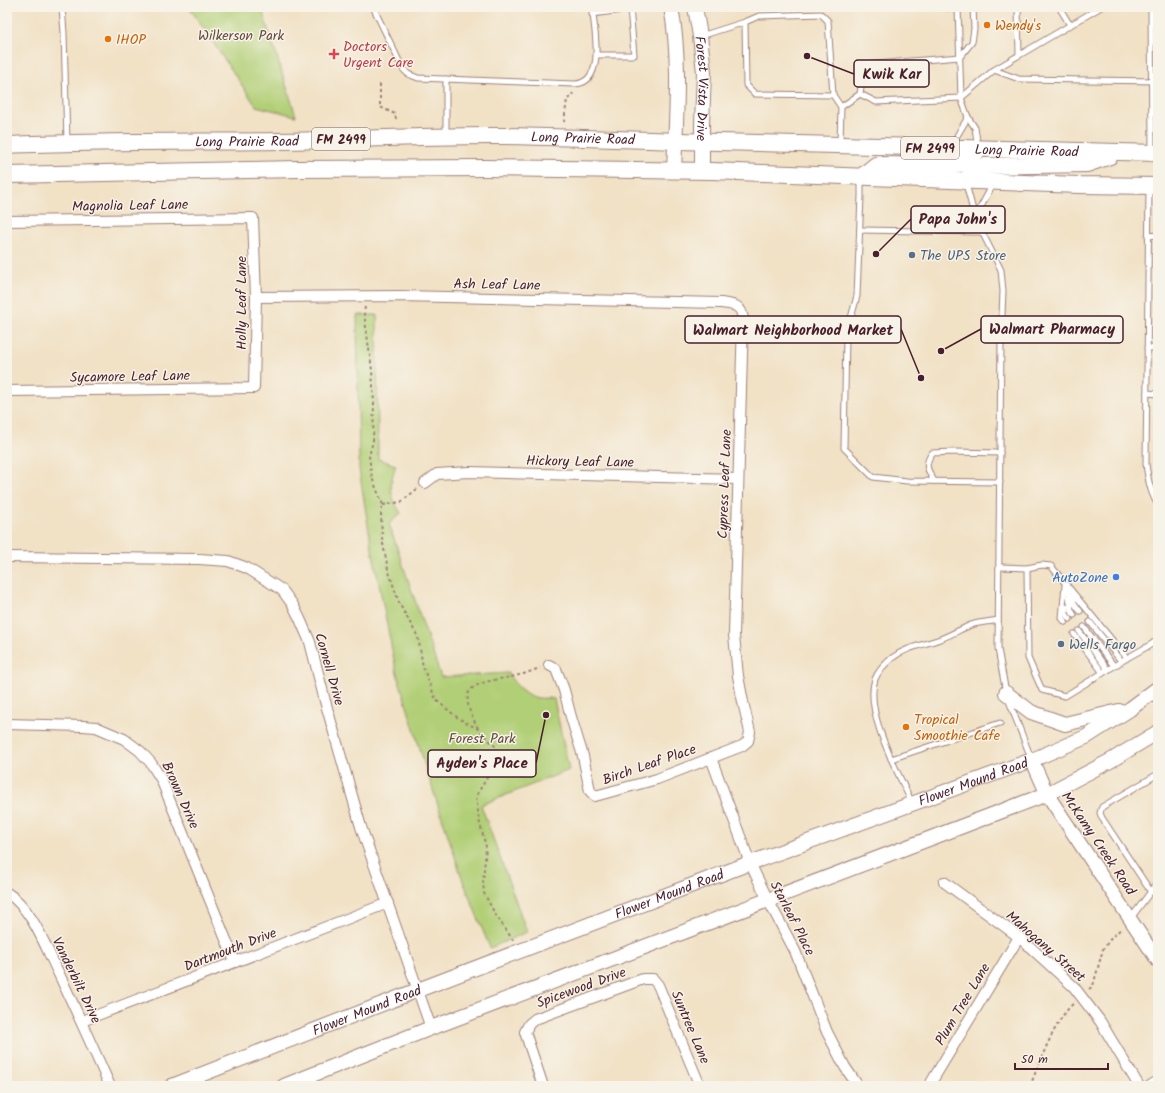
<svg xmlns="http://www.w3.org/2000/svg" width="1165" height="1093" viewBox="0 0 1165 1093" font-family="Kalam,sans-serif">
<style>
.park{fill:#b1cf76;stroke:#7e7750}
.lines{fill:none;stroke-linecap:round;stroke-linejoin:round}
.service-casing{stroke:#9e8078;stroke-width:7}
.minor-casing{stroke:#9e8078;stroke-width:12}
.tertiary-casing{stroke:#9e8078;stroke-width:15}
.secondary-casing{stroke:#9e8078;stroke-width:16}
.primary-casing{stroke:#9e8078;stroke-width:18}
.path{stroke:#9e8078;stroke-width:2;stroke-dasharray:3 3;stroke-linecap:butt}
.service{stroke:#fff;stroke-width:5}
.minor{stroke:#fff;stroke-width:10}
.tertiary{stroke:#fff;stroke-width:13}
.secondary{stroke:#fff;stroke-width:14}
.primary{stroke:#fff;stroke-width:16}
.food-dot{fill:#e8710a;stroke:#f7f3e8;stroke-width:1.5}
.health-dot{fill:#e0444e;stroke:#f7f3e8;stroke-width:1.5}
.service-dot{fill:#5c6f8a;stroke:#f7f3e8;stroke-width:1.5}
.shop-dot{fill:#3f7fe0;stroke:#f7f3e8;stroke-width:1.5}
.labels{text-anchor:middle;stroke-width:3;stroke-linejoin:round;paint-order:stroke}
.shield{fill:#f7f3e8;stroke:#7e5f64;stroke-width:1}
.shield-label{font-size:13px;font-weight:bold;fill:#4a1f2b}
.food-label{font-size:14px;fill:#c56008;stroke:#f7f3e8;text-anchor:start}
.park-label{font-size:14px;fill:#644b3e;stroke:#f7f3e8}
.health-label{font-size:14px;fill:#be3a42;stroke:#f7f3e8;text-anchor:start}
.street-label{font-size:14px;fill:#4a1f2b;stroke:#f7f3e8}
.service-label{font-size:14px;fill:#4e5e75;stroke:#f7f3e8;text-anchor:start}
.shop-label{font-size:14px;fill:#366cbe;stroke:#f7f3e8;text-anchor:end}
.leader{fill:none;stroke:#4a1f2b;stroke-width:1.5}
.callout-dot{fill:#4a1f2b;stroke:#f7f3e8;stroke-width:1.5}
.callout{fill:#f7f3e8;stroke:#4a1f2b;stroke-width:1.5}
.callout-label{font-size:15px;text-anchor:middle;font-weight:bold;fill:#4a1f2b}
</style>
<rect width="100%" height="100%" fill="#f7f3e8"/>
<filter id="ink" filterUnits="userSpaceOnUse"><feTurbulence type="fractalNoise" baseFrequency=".025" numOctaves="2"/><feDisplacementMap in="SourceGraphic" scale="8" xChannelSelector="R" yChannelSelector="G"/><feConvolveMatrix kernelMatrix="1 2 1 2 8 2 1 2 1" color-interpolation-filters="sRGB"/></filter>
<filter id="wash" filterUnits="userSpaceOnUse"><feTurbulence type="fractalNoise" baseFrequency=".012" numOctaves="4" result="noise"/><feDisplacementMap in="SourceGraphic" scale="16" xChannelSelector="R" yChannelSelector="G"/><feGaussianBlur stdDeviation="0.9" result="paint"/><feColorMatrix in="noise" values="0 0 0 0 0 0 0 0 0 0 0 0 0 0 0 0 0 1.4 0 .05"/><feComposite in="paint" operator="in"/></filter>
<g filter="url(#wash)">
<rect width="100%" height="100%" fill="#f1e1c5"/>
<g class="park">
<polygon points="189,7 261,7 296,116 256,106"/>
<path d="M 357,315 L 377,315 L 378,459 L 396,465 C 389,485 389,495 401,513 L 389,524 L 441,677 L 508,673 C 513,683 526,696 538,698 C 543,699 548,697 554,699 L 569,770 L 481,805 L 527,932 L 490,948 L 463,881 L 426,769 L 396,670 L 371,544 L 359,469 Z"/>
</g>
</g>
<g filter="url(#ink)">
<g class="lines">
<g class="service-casing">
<g id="service">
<polyline points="62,7 64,33 67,142"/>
<path d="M 373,7 L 403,69 L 408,74 L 418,78 L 574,84 C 607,84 594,27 592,7"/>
<polyline points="947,7 948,8 958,8"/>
<polyline points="958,7 961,98 968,117 975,128 978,147"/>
<polyline points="1018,7 1019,55"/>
<polyline points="1059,7 1070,25"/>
<polyline points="1151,7 1152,152"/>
<polyline points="592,14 630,9"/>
<polyline points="745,22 746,85 755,94 833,95"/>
<polyline points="701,36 745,22 759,16 821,14 828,21 833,95 841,107 840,143"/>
<polyline points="597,55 634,55 630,7"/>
<polyline points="994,70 1019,79 1158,81"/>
<polyline points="860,94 876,102 961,98 994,70 1101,7"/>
<polyline points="841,107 860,94 864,65 960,57 972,42 974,29 973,7"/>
<polyline points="446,134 446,79"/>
<polyline points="951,146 968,117"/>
<polyline points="861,178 861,196 857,296 846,336 844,448 873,477 907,481 1000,482"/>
<polyline points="966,184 975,218 1001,270 1003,291 1001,339 998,649 1006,693"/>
<path d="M 1149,189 L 1146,464 C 1148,479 1150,492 1158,505"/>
<polyline points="975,218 993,184"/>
<polyline points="860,230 981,232"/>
<polyline points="1148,236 1158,235"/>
<polyline points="1147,348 1158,348"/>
<polyline points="1147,393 1158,394"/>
<path d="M 934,481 C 927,469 924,465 932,453 L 953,452 L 1000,453"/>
<polyline points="999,567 1027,568 1028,658 1042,690 1065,696 1127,658 1152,644 1158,639"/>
<polyline points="1027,568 1042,565 1051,566 1127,658"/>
<polyline points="1068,588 1071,610 1074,615"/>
<polyline points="1072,592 1074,603 1080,611"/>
<polyline points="1066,607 1066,614 1070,619"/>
<polyline points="1065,622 1062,618 1065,585"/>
<polyline points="1090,622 1121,661"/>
<polyline points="1084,627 1114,666"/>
<polyline points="1079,631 1108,670"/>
<polyline points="1074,634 1103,673"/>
<polyline points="1009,701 1031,758"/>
<polyline points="891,759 1000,723"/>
<path d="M 912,803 C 898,772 864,713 875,679 C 878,672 886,663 892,658 C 906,647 924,645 940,639 C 951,635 961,629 971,625 C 980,622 990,622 998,620"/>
<polyline points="1151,892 1102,818 1100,813 1102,807 1158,774"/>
<polyline points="1131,918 1158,882"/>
</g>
</g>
<g class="minor-casing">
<g id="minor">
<polyline points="7,221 253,218 256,297 254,388 7,391"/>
<path d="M 256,297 L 400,296 L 721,303 C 734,305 741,304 743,319 L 734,635 L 738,676 L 743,702 L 750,732 L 748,741 L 742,746 L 657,779 L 595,796 L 590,791 L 583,756 L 571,717 L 564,690 L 556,669 L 549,665"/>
<polyline points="425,483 437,474 469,472 738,479"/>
<polyline points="7,557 199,559 228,561 247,568 282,590 293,605 300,619 310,642 325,701 361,827 431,1028"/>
<polyline points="7,724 83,726 96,727 124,739 140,751 151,763 161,779 235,962"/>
<polyline points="711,758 750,863 768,900 795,951 827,1032 845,1067 858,1086"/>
<polyline points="944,882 1019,937 1074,987 1100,1021 1139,1086"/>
<path d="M 7,893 C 32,908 45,946 58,972 C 76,1010 93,1048 110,1086"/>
<polyline points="82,1021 388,903"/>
<polyline points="543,1086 525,1032 529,1024 535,1019 643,979 653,979 658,985 700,1086"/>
<polyline points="929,1086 1019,937"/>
<polyline points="1150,1086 1158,1081"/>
</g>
</g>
<g class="tertiary-casing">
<polyline id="tertiary" points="1032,760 1047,794 1158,961"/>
</g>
<g class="secondary-casing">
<g id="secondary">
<path d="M 671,7 C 681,60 676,116 674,171"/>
<path id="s1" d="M 695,7 L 700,36 L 704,72 L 702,124 L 702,171"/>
<polyline points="1006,693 1031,712 1065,724 1119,711"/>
<path id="s2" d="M 172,1086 L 418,990 L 750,863 L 1032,760 L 1086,737 L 1130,709 L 1158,688"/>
<polyline points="284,1086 431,1028 1047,794 1110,761 1158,732"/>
</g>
</g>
<g class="primary-casing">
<g id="primary">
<path id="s3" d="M 7,145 C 98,141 188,142 279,141 C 354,140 429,135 504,136 C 562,137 620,139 678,141 C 838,146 998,150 1158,153"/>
<polyline points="7,175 298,169 486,168 712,171 1079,185 1158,186"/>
<polyline points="861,177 876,165 950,166 960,164 979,150"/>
<polyline points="965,181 976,168 984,166 1087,164 1110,156"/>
</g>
</g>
<g class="path">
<polyline points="380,84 380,107 395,114 396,119"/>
<polyline points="564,122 567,99 571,97 573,93"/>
<polyline points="365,307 364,313 372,370 374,403 373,441 369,456 372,478 383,505 381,513 382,539 388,569 399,603 418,637 423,667 436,700 458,718 478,729 497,748 497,756 491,771 476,796 479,820 486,847 483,881 484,893 495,914 513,940"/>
<polyline points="383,505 401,502 417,489"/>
<path d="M 478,728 C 473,718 466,707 468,695 C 471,680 507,679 519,675 C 526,674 533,670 540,668"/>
<polyline points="1089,989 1093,986 1103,949 1112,937 1122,928"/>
<path d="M 1030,1086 C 1040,1062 1055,1019 1074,1003"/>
</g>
<use href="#service" class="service"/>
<use href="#minor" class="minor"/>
<use href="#tertiary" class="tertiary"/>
<use href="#secondary" class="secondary"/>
<use href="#primary" class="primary"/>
</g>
</g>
<g class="food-dot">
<circle cx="987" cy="25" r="4"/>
<circle cx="108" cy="39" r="4"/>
<circle cx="906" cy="727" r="4"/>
</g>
<path class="health-dot" d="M332 48h4v4h4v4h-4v4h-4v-4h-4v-4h4z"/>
<g class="service-dot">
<circle cx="912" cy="255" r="4"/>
<circle cx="1061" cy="644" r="4"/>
</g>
<circle class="shop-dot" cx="1116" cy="577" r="4"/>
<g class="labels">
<g class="shield">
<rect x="312" y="128" width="58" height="22" rx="3"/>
<rect x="901" y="137" width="58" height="22" rx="3"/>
</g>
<g class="shield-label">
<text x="341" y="144">FM 2499</text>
<text x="930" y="153">FM 2499</text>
</g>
<g class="food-label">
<text x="995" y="30">Wendy's</text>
<text x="116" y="44">IHOP</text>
<text x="914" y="724">Tropical<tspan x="914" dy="16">Smoothie Cafe</tspan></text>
</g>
<g class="park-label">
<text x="241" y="40">Wilkerson Park</text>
<text x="482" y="743">Forest Park</text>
</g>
<g class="health-label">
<text x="343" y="51">Doctors<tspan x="343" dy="16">Urgent Care</tspan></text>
</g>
<g class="street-label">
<text dy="5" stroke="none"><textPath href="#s1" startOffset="82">Forest Vista Drive</textPath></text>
<text dy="5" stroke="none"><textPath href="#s3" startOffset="576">Long Prairie Road</textPath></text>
<text dy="5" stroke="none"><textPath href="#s3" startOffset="240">Long Prairie Road</textPath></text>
<text dy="5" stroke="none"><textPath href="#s3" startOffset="1020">Long Prairie Road</textPath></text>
<text transform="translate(130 205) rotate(-1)" y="5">Magnolia Leaf Lane</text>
<text transform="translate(497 284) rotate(1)" y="5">Ash Leaf Lane</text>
<text transform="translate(241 303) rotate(-90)" y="5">Holly Leaf Lane</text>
<text transform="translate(130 376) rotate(-1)" y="5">Sycamore Leaf Lane</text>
<text transform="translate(580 461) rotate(1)" y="5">Hickory Leaf Lane</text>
<text transform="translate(724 484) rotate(-88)" y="5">Cypress Leaf Lane</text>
<text transform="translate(330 669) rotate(74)" y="5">Cornell Drive</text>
<text transform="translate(649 764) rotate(-19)" y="5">Birch Leaf Place</text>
<text dy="5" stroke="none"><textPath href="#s2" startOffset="857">Flower Mound Road</textPath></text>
<text transform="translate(181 795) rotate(66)" y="5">Brown Drive</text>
<text transform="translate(1099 843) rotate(56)" y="5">McKamy Creek Road</text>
<text dy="5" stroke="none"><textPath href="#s2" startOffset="533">Flower Mound Road</textPath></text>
<text transform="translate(793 918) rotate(63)" y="5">Starleaf Place</text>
<text transform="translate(1046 946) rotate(41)" y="5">Mahogany Street</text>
<text transform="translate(230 949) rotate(-21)" y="5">Dartmouth Drive</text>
<text transform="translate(77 980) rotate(64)" y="5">Vanderbilt Drive</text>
<text transform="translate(581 987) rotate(-20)" y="5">Spicewood Drive</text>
<text transform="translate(962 1004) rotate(-59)" y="5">Plum Tree Lane</text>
<text dy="5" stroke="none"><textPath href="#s2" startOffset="209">Flower Mound Road</textPath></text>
<text transform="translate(691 1027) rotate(67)" y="5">Suntree Lane</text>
</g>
<g class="service-label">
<text x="920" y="260">The UPS Store</text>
<text x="1069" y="649">Wells Fargo</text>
</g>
<g class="shop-label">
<text x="1108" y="582">AutoZone</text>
</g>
</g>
<path class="leader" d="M807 56L854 74M876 254L911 219M941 351L981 329M921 378L901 329M546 715L536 763"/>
<g class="callout-dot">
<circle cx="807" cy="56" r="4"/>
<circle cx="876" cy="254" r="4"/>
<circle cx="941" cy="351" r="4"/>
<circle cx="921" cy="378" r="4"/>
<circle cx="546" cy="715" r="4"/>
</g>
<g class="callout">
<rect x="854" y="60" width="75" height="27" rx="4"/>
<rect x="911" y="206" width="94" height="27" rx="4"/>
<rect x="981" y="316" width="142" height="27" rx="4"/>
<rect x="685" y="316" width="216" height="27" rx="4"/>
<rect x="428" y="750" width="108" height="27" rx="4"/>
</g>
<g class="callout-label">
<text x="892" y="79">Kwik Kar</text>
<text x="958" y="224">Papa John's</text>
<text x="1052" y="334">Walmart Pharmacy</text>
<text x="793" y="335">Walmart Neighborhood Market</text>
<text x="482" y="768">Ayden's Place</text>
</g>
<rect width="1165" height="1093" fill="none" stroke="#f7f3e8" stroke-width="24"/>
<path d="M1015 1063v6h93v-6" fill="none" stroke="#4a1f2b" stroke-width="2"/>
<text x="1021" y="1063" font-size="12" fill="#4a1f2b" stroke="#f7f3e8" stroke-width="3" paint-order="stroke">50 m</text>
</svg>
